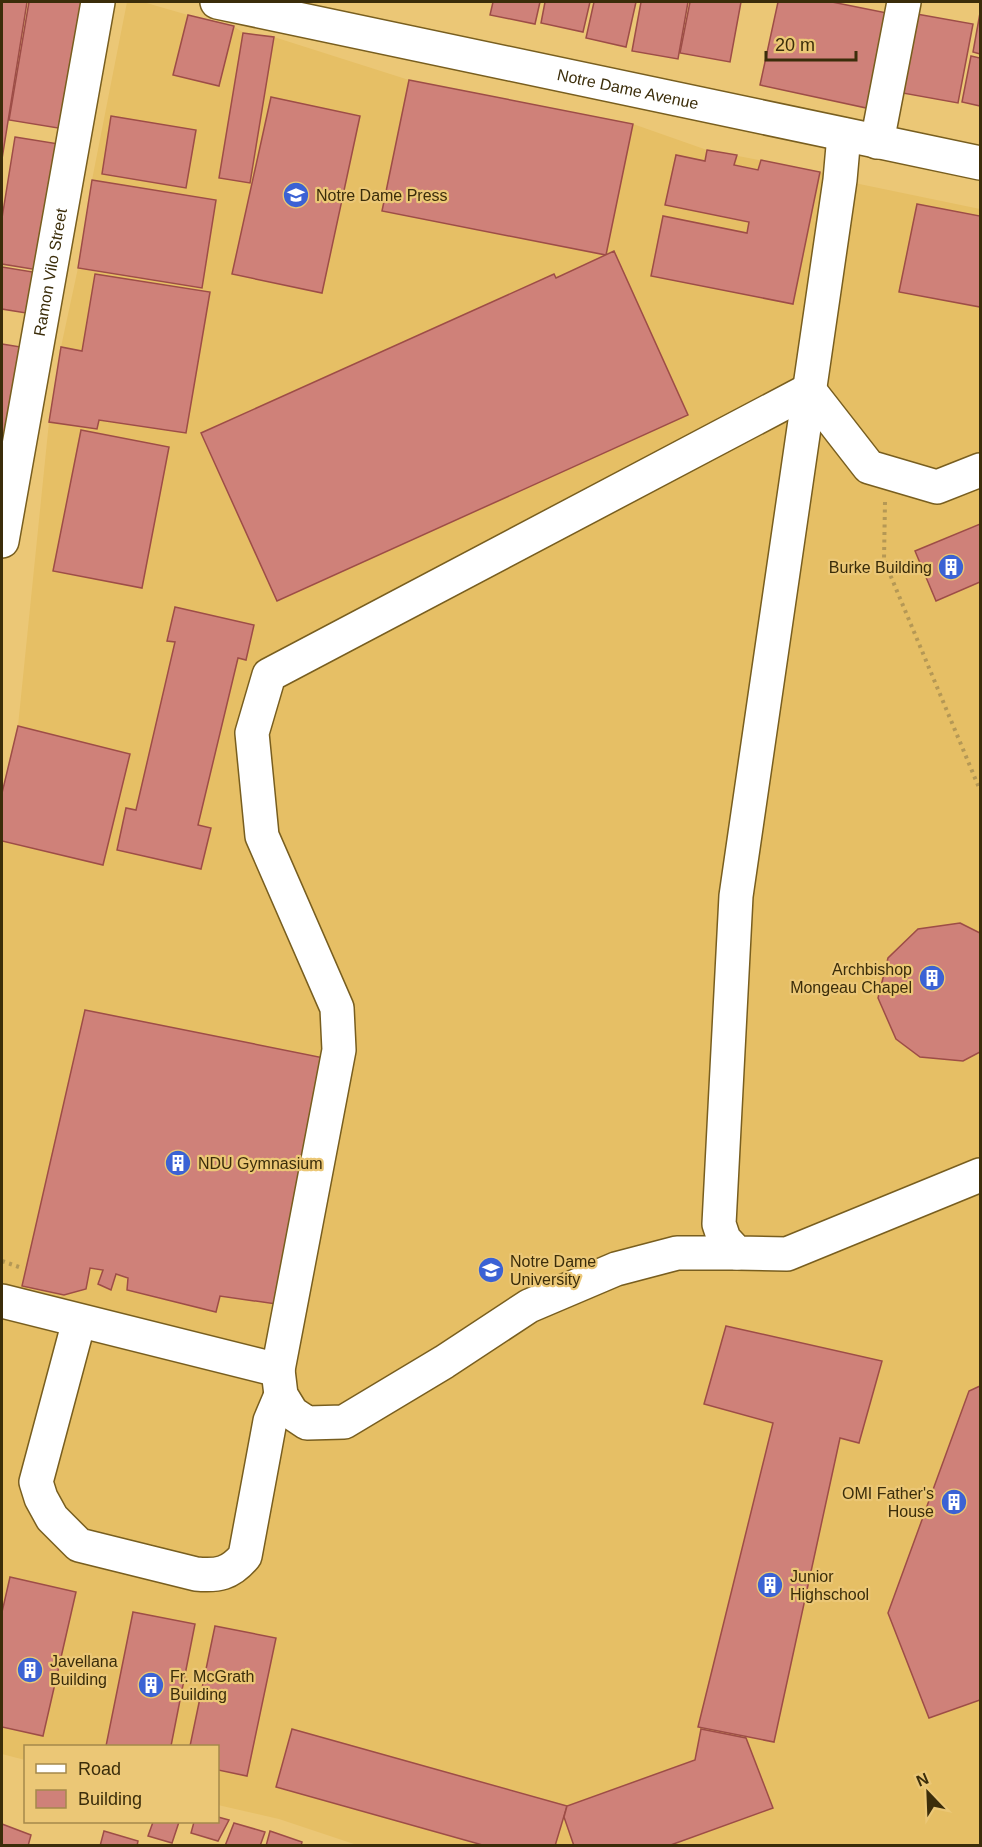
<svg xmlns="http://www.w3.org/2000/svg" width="982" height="1847" viewBox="0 0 982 1847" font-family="Arial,sans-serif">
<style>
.built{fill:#e6bf65}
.building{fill:#cf8179;stroke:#9d4d47;stroke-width:1.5}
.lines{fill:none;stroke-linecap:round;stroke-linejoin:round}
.minor-casing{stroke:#785e1f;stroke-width:36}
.major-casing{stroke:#785e1f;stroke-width:36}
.path{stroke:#b59855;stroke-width:4;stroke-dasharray:3 4.5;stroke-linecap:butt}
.minor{stroke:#fff;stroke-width:33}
.major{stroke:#fff;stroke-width:33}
.labels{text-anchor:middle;stroke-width:4.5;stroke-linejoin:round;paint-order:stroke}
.street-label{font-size:16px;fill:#3b2d0a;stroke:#ebc776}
.poi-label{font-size:16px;fill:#3b2d0a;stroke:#ebc776;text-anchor:start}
</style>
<rect width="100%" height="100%" fill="#ebc776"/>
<polygon class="built" points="127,2 143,2 188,15 233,26 244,33 274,37 409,80 633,124 707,150 820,172 840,180 980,209 980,1845 357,1845 279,1819 218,1805 218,1746 26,1746 25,1760 2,1754 2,793 18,726 49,422 61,347 78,268 92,180"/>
<g class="building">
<polygon points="2,2 27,2 2,159"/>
<polygon points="29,2 85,2 64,129 9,120"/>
<polygon points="493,2 540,2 535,24 490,15"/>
<polygon points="545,2 590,2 583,32 541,23"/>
<polygon points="594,2 636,2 626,47 586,38"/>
<polygon points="641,2 688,2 678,59 632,51"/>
<polygon points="690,2 741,2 730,62 680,53"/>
<polygon points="778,2 832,2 892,14 871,109 760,85"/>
<polygon points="911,13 973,24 958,103 897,92"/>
<polygon points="980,13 980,54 973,52"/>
<polygon points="188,15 234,26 219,86 173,75"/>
<polygon points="243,33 274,37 250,183 219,178"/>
<polygon points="971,56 980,58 980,106 962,102"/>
<polygon points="409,80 633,124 606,255 382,211"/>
<polygon points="271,97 360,116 322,293 232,274"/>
<polygon points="111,116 196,130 186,188 102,174"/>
<polygon points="15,137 59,144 38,270 2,264 2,218"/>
<polygon points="707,150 737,155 734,165 758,170 761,160 820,172 793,304 651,276 663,216 747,233 749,222 665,205 676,155 705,161"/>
<polygon points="92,180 216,200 202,288 78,268"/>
<polygon points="917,204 980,216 980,307 899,292"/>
<polygon points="614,251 688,415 277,601 201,433 554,274 556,278"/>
<polygon points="2,267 33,272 26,313 2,309"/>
<polygon points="95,274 210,292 186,433 99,420 97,429 49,422 61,347 82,351"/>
<polygon points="2,344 27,348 2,500"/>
<polygon points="81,430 169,447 142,588 53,571"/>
<polygon points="980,524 980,582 936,601 915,551"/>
<polygon points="175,607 254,625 246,660 238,658 198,825 211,828 201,869 117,850 126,808 136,810 175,642 167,641"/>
<polygon points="18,726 130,754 103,865 2,841 2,793"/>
<polygon points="960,923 980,933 980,1052 963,1061 920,1057 896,1039 878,998 888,958 918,929"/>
<polygon points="85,1010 329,1059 276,1304 220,1296 216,1312 127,1290 128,1278 116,1274 111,1290 98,1284 103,1270 90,1268 86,1289 64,1295 22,1286"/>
<polygon points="726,1326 882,1361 859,1443 840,1438 774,1742 698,1727 773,1423 704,1404"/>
<polygon points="980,1386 980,1700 929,1718 888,1613 969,1391"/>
<polygon points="10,1577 76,1592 43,1736 2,1727 2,1612"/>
<polygon points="133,1612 195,1624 171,1746 106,1746"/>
<polygon points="215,1626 276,1638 247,1776 218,1770 218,1746 190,1746"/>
<polygon points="292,1729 567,1806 555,1846 486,1846 276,1787"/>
<polygon points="701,1729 746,1738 773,1808 668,1846 574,1846 564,1817 567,1806 695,1760"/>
<polygon points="218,1817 229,1820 218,1841 191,1833 194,1822 218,1822"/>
<polygon points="153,1822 179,1822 172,1843 148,1836"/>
<polygon points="234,1823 265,1832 260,1846 225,1846"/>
<polygon points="2,1824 31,1835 28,1846 2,1846"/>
<polygon points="104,1831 138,1841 137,1846 100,1846"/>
<polygon points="270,1831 302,1842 301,1846 266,1846"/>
</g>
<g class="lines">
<g class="minor-casing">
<g id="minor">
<polyline points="844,135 840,180 736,896 719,1224 724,1239 737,1253 787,1254 980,1175"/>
<polyline points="877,142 904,2"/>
<path id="s1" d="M 2,541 L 98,2"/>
<polyline points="2,1301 278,1370 281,1395 292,1413 307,1423 344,1422 444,1362 529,1306 616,1269 677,1253 737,1253"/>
<path d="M 79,1321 L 36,1482 L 41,1498 L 52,1518 L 79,1545 L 196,1574 C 218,1576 230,1574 245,1556 L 270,1421 L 281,1395"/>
<polyline points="278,1370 339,1050 337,1008 262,836 252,733 269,675 809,390 869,467 937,487 980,470"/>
</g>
</g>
<g class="major-casing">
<g id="major">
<path id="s2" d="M 217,2 L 980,163"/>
</g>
</g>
<g class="path">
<polyline points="885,502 884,560 980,790"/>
<polyline points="2,1261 19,1267"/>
</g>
<use href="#minor" class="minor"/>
<use href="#major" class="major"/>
</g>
<defs>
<g id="university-disc" transform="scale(1.35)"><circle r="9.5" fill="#3b62d4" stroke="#ebc776"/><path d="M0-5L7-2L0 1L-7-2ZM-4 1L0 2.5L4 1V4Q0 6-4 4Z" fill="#fff"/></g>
<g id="building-disc" transform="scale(1.35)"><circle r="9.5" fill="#3b62d4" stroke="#ebc776"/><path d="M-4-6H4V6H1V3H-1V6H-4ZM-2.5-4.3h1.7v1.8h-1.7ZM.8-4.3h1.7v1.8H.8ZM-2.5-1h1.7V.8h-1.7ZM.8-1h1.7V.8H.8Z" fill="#fff"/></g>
</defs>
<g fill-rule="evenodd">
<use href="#university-disc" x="296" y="195"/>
<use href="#building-disc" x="951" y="567"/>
<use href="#building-disc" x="932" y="978"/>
<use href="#building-disc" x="178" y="1163"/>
<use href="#university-disc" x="491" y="1270"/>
<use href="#building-disc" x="954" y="1502"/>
<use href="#building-disc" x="770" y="1585"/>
<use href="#building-disc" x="30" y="1670"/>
<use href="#building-disc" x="151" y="1685"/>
</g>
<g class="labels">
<g class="street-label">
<text dy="6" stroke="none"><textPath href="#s2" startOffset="420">Notre Dame Avenue</textPath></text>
<text dy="6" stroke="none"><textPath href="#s1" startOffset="273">Ramon Vilo Street</textPath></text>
</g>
<g class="poi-label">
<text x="316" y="201">Notre Dame Press</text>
<text x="932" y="573" text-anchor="end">Burke Building</text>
<text x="912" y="975" text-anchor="end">Archbishop<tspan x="912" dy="18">Mongeau Chapel</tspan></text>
<text x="198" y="1169">NDU Gymnasium</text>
<text x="510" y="1267">Notre Dame<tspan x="510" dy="18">University</tspan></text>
<text x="934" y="1499" text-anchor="end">OMI Father's<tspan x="934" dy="18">House</tspan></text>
<text x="790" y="1582">Junior<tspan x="790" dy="18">Highschool</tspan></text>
<text x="50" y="1667">Javellana<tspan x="50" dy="18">Building</tspan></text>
<text x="170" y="1682">Fr. McGrath<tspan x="170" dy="18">Building</tspan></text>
</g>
</g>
<rect width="982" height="1847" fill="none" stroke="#3b2d0a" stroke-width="6"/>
<rect x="24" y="1745" width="195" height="78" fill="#ebc776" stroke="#a5894b" stroke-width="1.5"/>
<rect x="36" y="1764" width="30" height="9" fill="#ffffff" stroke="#a5894b" stroke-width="1.5"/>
<text x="78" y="1775" font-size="18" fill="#3b2d0a">Road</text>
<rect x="36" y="1790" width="30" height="18" fill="#cf8179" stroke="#a5894b" stroke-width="1.5"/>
<text x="78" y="1805" font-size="18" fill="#3b2d0a">Building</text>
<g transform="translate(928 1793) rotate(337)" stroke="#ebc776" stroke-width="4.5" paint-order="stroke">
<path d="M0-4.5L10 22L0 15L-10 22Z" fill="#3b2d0a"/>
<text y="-9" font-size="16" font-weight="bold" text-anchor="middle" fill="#3b2d0a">N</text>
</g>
<path d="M766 51v9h90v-9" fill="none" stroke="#3b2d0a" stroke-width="3"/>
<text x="775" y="51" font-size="18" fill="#3b2d0a" stroke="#ebc776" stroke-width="4.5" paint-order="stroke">20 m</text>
</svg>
